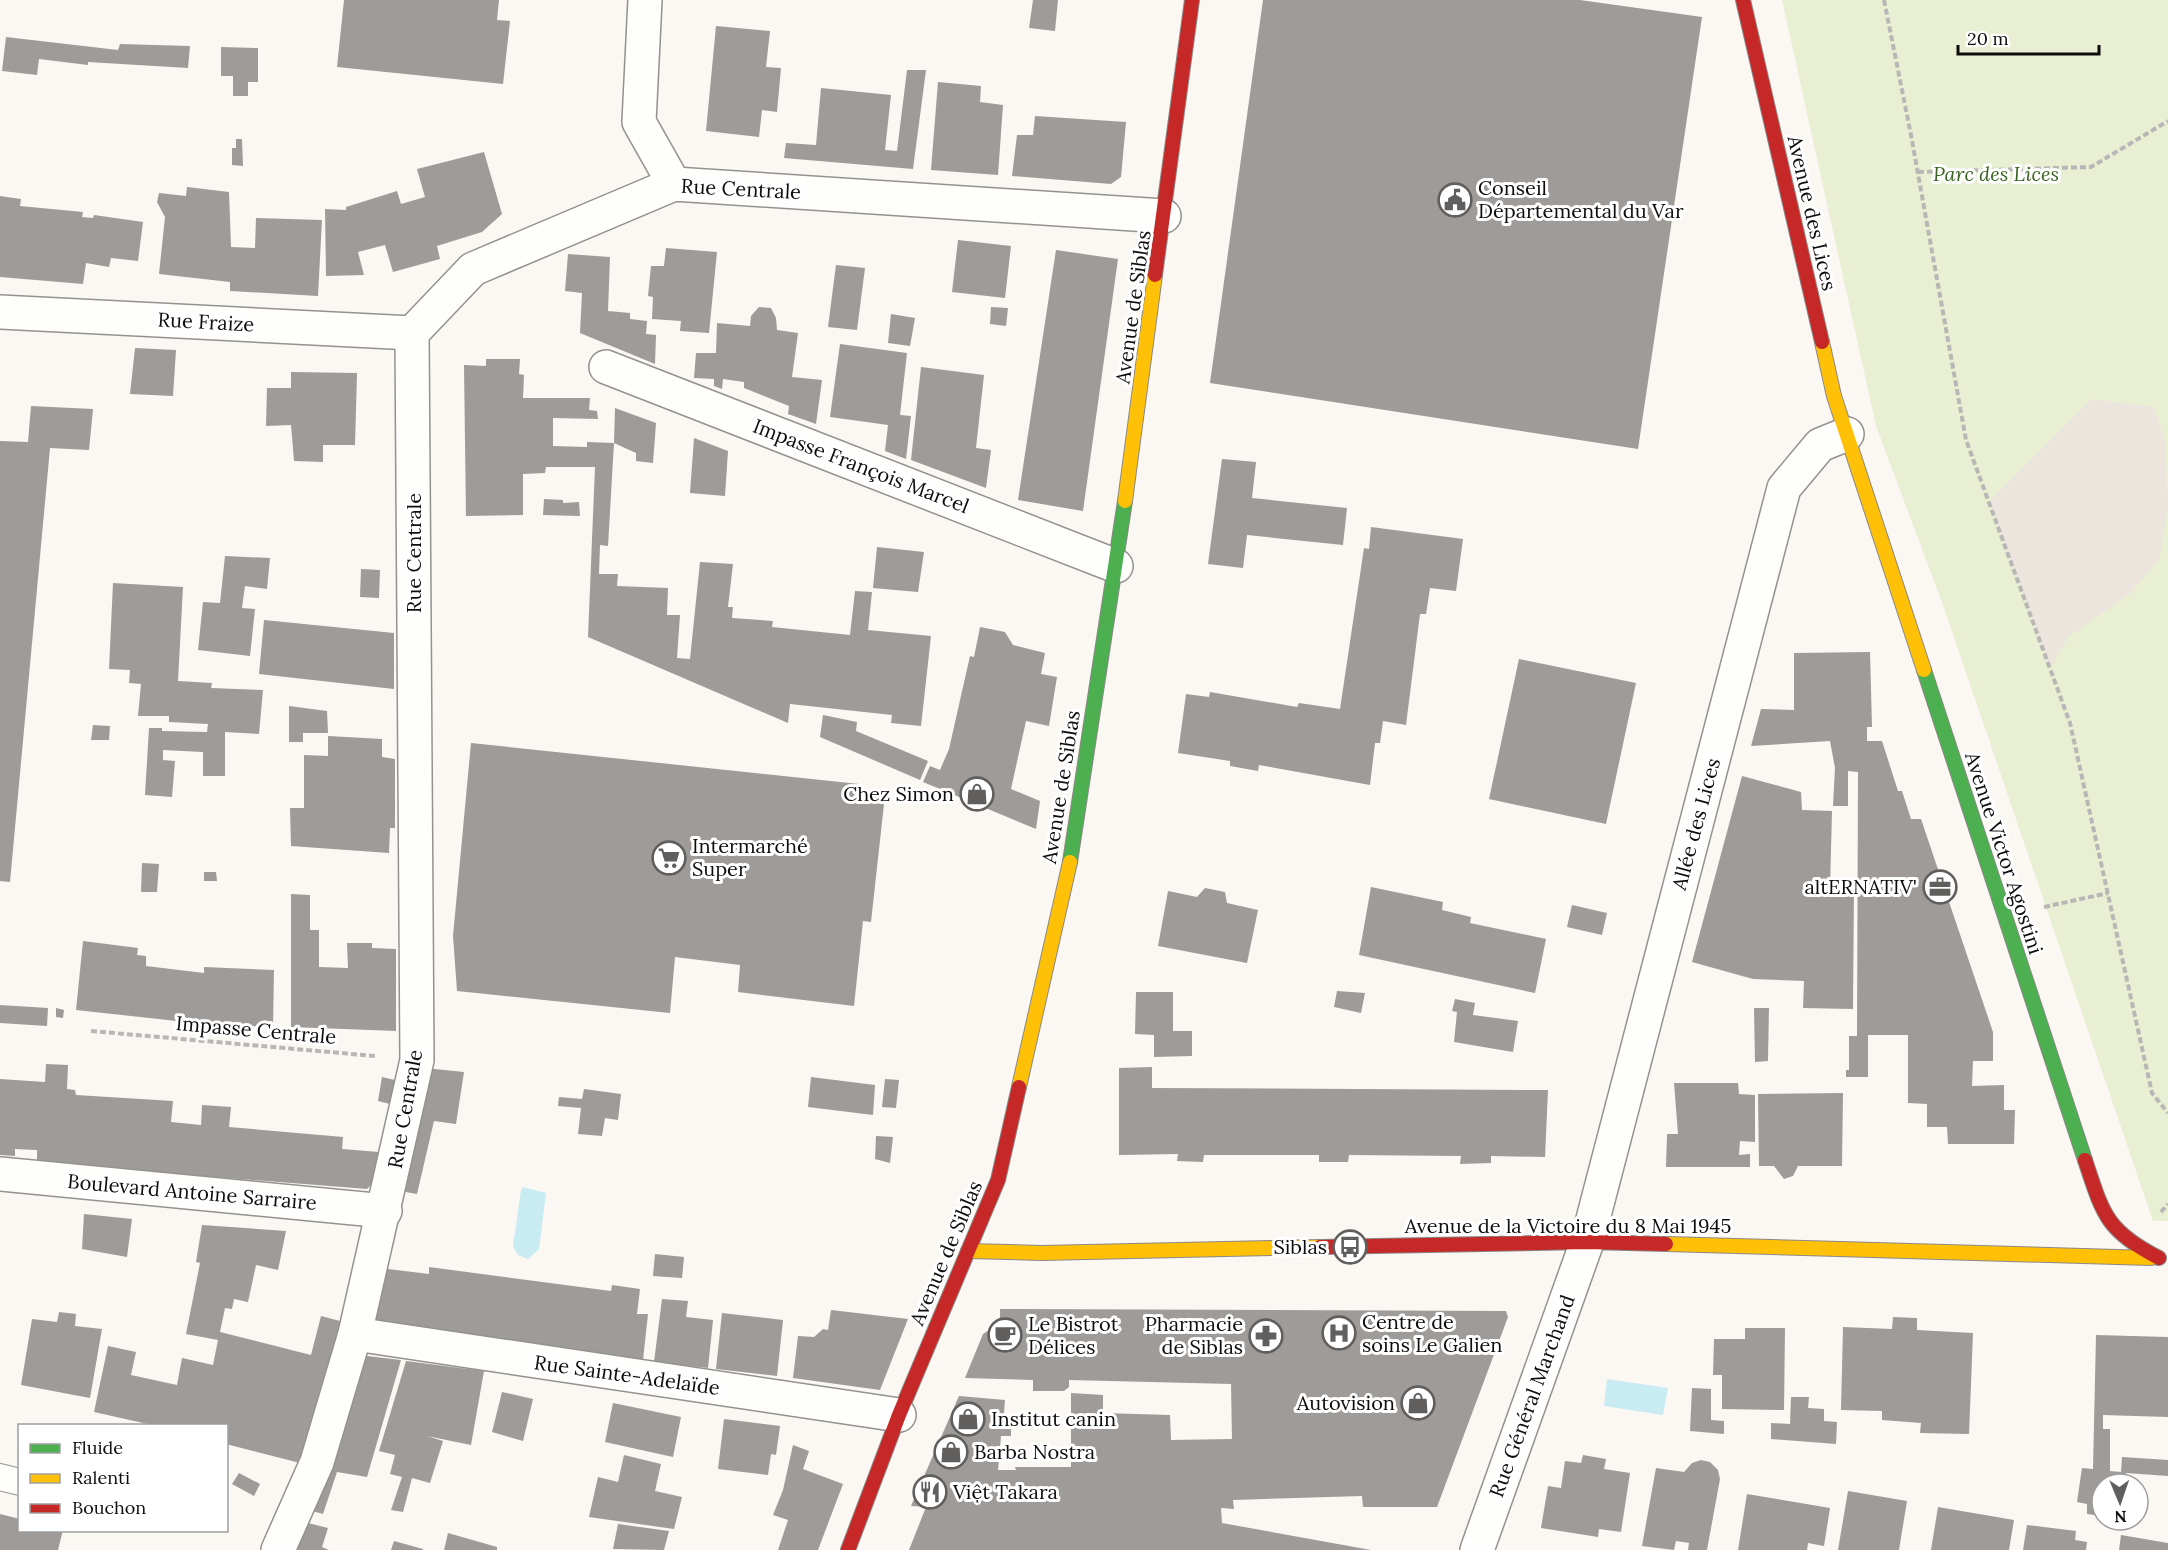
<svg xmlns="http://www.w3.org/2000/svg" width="2168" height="1550" viewBox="0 0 2168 1550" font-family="Lora,serif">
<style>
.green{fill:#e8efd3}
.plaza{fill:#ebe5dd}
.water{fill:#c9ecf3}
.building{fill:#9e9b98}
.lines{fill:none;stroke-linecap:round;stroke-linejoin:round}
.lane-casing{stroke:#949290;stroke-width:28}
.street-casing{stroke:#949290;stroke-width:36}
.fast-casing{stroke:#8b8987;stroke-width:16}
.slow-casing{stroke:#8b8987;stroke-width:16}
.jam-casing{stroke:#8b8987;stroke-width:16}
.path{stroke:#b8b7b6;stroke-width:4;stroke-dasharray:6 3;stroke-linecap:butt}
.lane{stroke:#fefefd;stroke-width:26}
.street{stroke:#fefefd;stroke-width:33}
.fast{stroke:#4caf50;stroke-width:14}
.slow{stroke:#ffc107;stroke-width:14}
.jam{stroke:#c62828;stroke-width:14}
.labels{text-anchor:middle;stroke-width:6;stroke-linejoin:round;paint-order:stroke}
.park-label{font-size:20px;font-style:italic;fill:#39631f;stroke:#fff}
.poi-label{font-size:20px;fill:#0d0d0d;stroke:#fff;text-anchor:start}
.street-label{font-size:20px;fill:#0d0d0d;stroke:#fff}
</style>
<rect width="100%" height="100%" fill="#fbf7f2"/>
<polygon class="green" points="1782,0 2168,0 2168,1221 2153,1221 1943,605 1876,426"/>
<polygon class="plaza" points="2092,399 2154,407 2165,440 2168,506 2159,560 2131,593 2068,637 2050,669 1989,502"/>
<g class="water">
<polygon points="523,1187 546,1193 539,1249 528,1259 518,1255 513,1246 521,1190"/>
<polygon points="1607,1379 1668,1388 1663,1415 1604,1406"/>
</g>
<g class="building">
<polygon points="344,0 499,0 497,20 510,21 503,84 337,67"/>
<polygon points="1033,0 1058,0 1055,31 1029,28"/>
<polygon points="1263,0 1580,0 1702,17 1638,449 1210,383"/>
<polygon points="716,26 770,31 766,67 781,68 777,112 762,110 759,137 706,131"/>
<polygon points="6,37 118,50 120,44 190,46 188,68 88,62 88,65 39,59 37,75 2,71"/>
<polygon points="221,47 258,48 258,82 248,82 248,96 233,96 233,76 221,76"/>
<polygon points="907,70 926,70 913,169 784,158 786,143 816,145 821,88 891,95 885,150 897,151"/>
<polygon points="938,82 981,86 980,102 1003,105 998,175 931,170"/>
<polygon points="1035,116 1126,122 1121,177 1111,184 1012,176 1017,135 1033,135"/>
<polygon points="236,139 242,139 243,166 232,165 232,148 236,148"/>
<polygon points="484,152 502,214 482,232 437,246 440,259 393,272 385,245 358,252 364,275 326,276 325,209 346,210 346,207 397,191 401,204 425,197 417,169"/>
<polygon points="187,187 229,192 231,247 255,248 256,218 322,220 318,296 230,291 230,282 159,274 165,217 157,202 159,193 186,196"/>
<polygon points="0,196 21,199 20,206 83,212 82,217 93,218 94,215 143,222 138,261 111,258 109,267 86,263 83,284 0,277"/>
<polygon points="958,240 1011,246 1005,298 952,292"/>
<polygon points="666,248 717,252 709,333 680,331 681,321 652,319 653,297 648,296 651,266 664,266"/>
<polygon points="1056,250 1118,259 1083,511 1018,500"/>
<polygon points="568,254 610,257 608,311 630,313 630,319 647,321 646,334 656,335 655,364 580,333 582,293 565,291"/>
<polygon points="836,265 865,268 857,330 828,327"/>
<polygon points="759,307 771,308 776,318 777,330 798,333 792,377 822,380 816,424 788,414 789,406 744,388 744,382 723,379 722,389 714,386 714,379 694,378 696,353 716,353 717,323 750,326 751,316"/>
<polygon points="991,307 1008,308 1006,326 990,324"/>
<polygon points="891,314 915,318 910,346 888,343"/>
<polygon points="840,344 907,353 900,415 911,416 906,459 885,451 888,425 830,417"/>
<polygon points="135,348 176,350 173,396 130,394"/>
<polygon points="486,359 520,359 519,374 524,375 523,398 590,398 589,410 597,411 598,419 553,418 553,446 587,447 587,442 614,443 608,546 600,545 599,574 618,574 617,586 668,588 667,615 680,615 677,658 690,659 700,562 733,564 728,607 733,607 732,618 773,621 772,627 850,635 855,591 872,592 868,630 931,636 921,726 891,723 892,715 790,704 788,723 588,637 595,467 546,467 545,473 523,474 523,515 466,516 464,365 486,366"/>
<polygon points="921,367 984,375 976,448 991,450 986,488 911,460"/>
<polygon points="291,372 357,373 355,445 323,445 323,462 294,461 291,425 266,426 267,388 291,388"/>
<polygon points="31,406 93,409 89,450 50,448 10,882 0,881 0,441 28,442"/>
<polygon points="615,408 656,423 653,463 636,461 636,453 614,443"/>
<polygon points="694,438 728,451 725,496 690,493"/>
<polygon points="1222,459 1256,462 1252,498 1347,508 1343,545 1247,535 1243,568 1208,564"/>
<polygon points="544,499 563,500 563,503 579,502 580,516 543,515"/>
<polygon points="1371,527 1463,539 1456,591 1430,588 1426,614 1420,614 1406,725 1383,721 1380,743 1375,743 1370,785 1259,765 1258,771 1230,766 1230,761 1178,753 1186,694 1209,697 1210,692 1297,707 1299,703 1340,709 1364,548 1369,549"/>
<polygon points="877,547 924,552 918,592 873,588"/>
<polygon points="225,556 270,558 267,589 245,586 242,608 255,609 250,656 198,650 203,602 220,603"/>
<polygon points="361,569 380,570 379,598 360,597"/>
<polygon points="113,583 183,587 178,681 212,683 211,688 263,690 259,734 225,732 225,776 203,776 203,752 163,750 163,760 175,761 172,797 145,795 149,728 162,728 162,731 207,732 208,724 169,722 169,716 138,716 141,684 129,683 130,670 109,669"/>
<polygon points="264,620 394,633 394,689 259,674"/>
<polygon points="980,627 1005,632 1013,645 1045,653 1041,674 1057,677 1049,726 1026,721 1011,789 1040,801 1036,829 923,782 930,766 940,770 949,749 970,656 974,657"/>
<polygon points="1870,652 1872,727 1867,727 1867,741 1882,741 1898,791 1902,791 1911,819 1921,819 1993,1032 1993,1061 1973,1061 1972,1086 2004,1085 2004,1110 2015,1110 2014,1144 1948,1144 1947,1127 1927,1127 1927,1104 1908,1103 1908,1035 1868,1035 1868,1077 1846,1077 1846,1070 1849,1070 1849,1036 1857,1036 1858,772 1848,771 1848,806 1833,806 1835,768 1830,741 1751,746 1761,709 1794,710 1794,653"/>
<polygon points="1519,659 1636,683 1606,824 1489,799"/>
<polygon points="289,706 327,711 328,733 303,733 303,742 289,742"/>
<polygon points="823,715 857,722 856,731 928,761 920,780 820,737"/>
<polygon points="93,725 110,726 109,740 91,740"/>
<polygon points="328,736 382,739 382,757 395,759 395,828 390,828 389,853 291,846 290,808 304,808 304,755 328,756"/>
<polygon points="471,743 859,784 858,794 885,795 871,922 863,921 854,1006 738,992 740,965 675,957 670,1013 457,991 453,936"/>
<polygon points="1742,776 1801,792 1802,810 1832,811 1830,889 1854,888 1853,1009 1803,1008 1804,981 1753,979 1692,962"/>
<polygon points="142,863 159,864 157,892 141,892"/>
<polygon points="204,872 216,872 217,881 204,881"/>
<polygon points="1371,887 1443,902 1442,910 1471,917 1470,923 1546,939 1535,993 1359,955"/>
<polygon points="1205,888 1225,892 1227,903 1258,910 1247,963 1158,946 1168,891 1197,897"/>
<polygon points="291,894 310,895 310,930 319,930 319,967 348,968 347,943 372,943 372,948 396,949 396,1031 291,1027"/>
<polygon points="1572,905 1607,913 1602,935 1567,927"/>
<polygon points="83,941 138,948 137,955 146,956 146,966 204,973 204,967 274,970 273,1027 204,1024 76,1010"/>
<polygon points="1337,991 1365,993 1361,1013 1334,1007"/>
<polygon points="1136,992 1173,992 1173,1031 1192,1031 1192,1056 1154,1057 1154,1035 1135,1034"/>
<polygon points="1455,999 1475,1003 1473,1015 1518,1021 1513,1052 1454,1042 1457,1012 1452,1011"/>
<polygon points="0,1005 48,1008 47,1026 0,1023"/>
<polygon points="56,1008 64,1010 63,1018 56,1017"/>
<polygon points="1754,1008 1769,1008 1768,1061 1755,1062"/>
<polygon points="46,1064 68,1065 67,1089 75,1090 76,1095 173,1101 171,1122 201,1125 202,1105 231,1107 229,1127 343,1137 342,1149 379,1152 373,1183 367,1189 37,1163 37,1150 15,1149 15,1156 0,1155 0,1079 45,1082"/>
<polygon points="1152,1067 1152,1088 1548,1090 1545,1157 1491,1156 1491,1163 1460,1164 1461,1156 1349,1155 1348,1162 1319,1162 1319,1155 1204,1155 1203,1162 1177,1161 1178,1154 1119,1155 1119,1068"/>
<polygon points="425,1068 464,1072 456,1124 434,1121 417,1194 400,1191"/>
<polygon points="382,1077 395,1080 390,1104 378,1101"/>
<polygon points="811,1077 875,1085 873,1115 808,1107"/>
<polygon points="885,1079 899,1080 896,1108 882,1107"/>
<polygon points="1674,1083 1738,1083 1739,1094 1755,1095 1755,1142 1740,1141 1739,1155 1750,1154 1750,1167 1666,1167 1667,1134 1678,1134"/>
<polygon points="584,1089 621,1094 618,1120 605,1118 602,1136 578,1134 581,1108 558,1106 559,1097 582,1099"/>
<polygon points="1843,1093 1842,1166 1798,1166 1793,1176 1784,1179 1774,1166 1759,1166 1758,1094"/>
<polygon points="876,1136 893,1137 890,1163 875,1159"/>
<polygon points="84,1214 132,1219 127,1257 82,1249"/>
<polygon points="202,1225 286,1231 278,1270 256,1265 248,1302 234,1299 232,1309 225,1308 220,1332 311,1355 321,1316 340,1321 304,1464 226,1444 226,1425 152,1425 94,1412 108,1346 136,1352 131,1375 177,1385 182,1358 213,1365 218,1340 186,1334 200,1263 196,1262"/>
<polygon points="655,1254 684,1257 682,1278 653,1276"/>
<polygon points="429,1267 611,1291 612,1285 640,1289 637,1314 648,1314 643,1360 366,1323 380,1268 429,1274"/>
<polygon points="662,1299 688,1301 686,1317 713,1320 708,1368 654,1362"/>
<polygon points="1000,1309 1506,1311 1508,1317 1437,1507 1363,1507 1362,1496 1233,1500 1234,1509 1221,1508 1222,1523 1371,1550 909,1550 926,1507 911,1506 959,1396 1005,1400 1003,1426 1011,1426 1011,1436 1001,1436 998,1470 1016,1470 1015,1467 1071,1467 1071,1393 1103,1395 1103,1413 1170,1415 1171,1440 1232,1439 1231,1384 1069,1380 1069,1387 1064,1391 1033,1391 1033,1380 965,1378 983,1334 1000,1323"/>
<polygon points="831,1310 908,1319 880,1390 793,1378 798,1336 814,1337 823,1329 828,1330"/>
<polygon points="59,1312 76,1314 75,1326 102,1329 90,1398 21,1385 32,1319 57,1322"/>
<polygon points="722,1313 783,1320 777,1376 716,1369"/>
<polygon points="1893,1317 1917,1318 1917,1330 1973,1333 1969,1434 1920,1433 1921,1423 1882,1420 1882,1411 1841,1410 1843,1327 1892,1329"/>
<polygon points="1745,1328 1785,1328 1784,1410 1722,1409 1722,1375 1713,1375 1714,1339 1745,1339"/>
<polygon points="2096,1335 2168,1337 2168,1417 2103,1415 2103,1429 2110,1429 2110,1471 2121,1472 2122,1457 2168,1460 2168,1476 2126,1473 2124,1484 2102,1484 2102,1516 2087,1514 2087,1504 2077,1502 2082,1468 2093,1469"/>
<polygon points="367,1356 401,1360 367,1477 337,1472 323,1514 309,1510 353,1366"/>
<polygon points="406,1361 484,1371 471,1445 427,1436 443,1441 430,1483 412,1478 403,1512 391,1510 402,1477 390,1474 395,1455 379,1451"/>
<polygon points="1692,1388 1711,1389 1711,1420 1724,1421 1724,1434 1690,1431"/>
<polygon points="502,1392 533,1399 523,1441 492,1432"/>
<polygon points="1791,1397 1809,1397 1808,1408 1824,1409 1824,1421 1837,1422 1836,1444 1771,1439 1771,1423 1790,1424"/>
<polygon points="613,1403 681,1417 673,1457 605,1442"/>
<polygon points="724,1419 780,1426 776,1455 771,1454 768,1475 718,1469"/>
<polygon points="793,1445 809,1451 803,1469 843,1484 818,1550 778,1550 788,1520 773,1515 783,1490"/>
<polygon points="624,1455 661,1464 655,1491 682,1497 674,1529 589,1517 598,1477 618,1482"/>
<polygon points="1583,1455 1606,1459 1604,1469 1630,1473 1621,1532 1599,1529 1598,1537 1541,1528 1548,1486 1561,1488 1565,1461 1581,1463"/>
<polygon points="1701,1460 1710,1462 1718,1470 1720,1479 1707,1550 1688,1550 1689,1543 1676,1541 1674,1550 1642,1546 1656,1468 1684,1472 1692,1463"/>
<polygon points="239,1473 260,1484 254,1496 232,1484"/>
<polygon points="1848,1491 1907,1501 1899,1550 1838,1550"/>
<polygon points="1747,1494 1830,1508 1824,1546 1808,1543 1807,1550 1738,1550"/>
<polygon points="1938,1507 2014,1520 2009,1550 1931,1550"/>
<polygon points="0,1514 20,1519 20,1530 63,1530 58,1550 0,1550"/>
<polygon points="304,1522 328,1528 322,1547 329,1550 291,1550"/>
<polygon points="618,1524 669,1531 664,1550 613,1549"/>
<polygon points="2027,1525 2076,1531 2075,1540 2087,1542 2086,1550 2023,1550"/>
<polygon points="448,1533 497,1547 497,1550 444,1550"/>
<polygon points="2121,1535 2168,1543 2168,1550 2119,1550"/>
<polygon points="394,1541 423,1549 423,1550 391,1550"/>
</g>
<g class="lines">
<g class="lane-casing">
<polyline id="lane" points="0,1477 20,1482"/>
</g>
<g class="street-casing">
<g id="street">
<polyline points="645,0 639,122 674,184"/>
<polyline points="0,312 412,333"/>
<polyline points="606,367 1116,566"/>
<polyline points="0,1174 385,1211"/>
<polyline points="355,1334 899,1415"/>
<polyline points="278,1550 317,1462 355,1334 417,1060 412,333 473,269 674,184 1164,216"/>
<polyline points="1477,1550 1587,1242 1784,488 1820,445 1847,434"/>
</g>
</g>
<g class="fast-casing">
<g id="fast">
<polyline points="1924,670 2085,1160"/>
<polyline points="1070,862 1125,501"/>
</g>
</g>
<g class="slow-casing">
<g id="slow">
<polyline points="1822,342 1834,396 1924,670"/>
<polyline points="1125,501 1155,275"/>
<polyline points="1019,1087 1070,862"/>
<polyline points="1666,1244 2151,1258"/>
<polyline points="968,1251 1041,1253 1320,1247"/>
</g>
</g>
<g class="jam-casing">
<g id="jam">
<polyline points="1743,0 1822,342"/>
<polyline points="1155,275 1192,0"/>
<path d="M 2085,1160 C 2103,1214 2106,1231 2159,1258"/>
<polyline points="1320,1247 1587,1242 1666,1244"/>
<polyline points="848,1550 899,1415 998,1180 1019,1087"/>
</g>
</g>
<g class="path">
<polyline points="1884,0 1911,135 1966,440 2070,723 2152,1093 2168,1113"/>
<polyline points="1918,172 2091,167 2168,121"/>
<polyline points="2044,907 2108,893"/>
<polyline points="91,1031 375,1056"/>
<polyline points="2161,1212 2168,1204"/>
</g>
<use href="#lane" class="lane"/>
<use href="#street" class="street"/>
<use href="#fast" class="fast"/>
<use href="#slow" class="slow"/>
<use href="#jam" class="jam"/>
</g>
<defs>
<g id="civic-ring" transform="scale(1.725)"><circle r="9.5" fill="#fff" stroke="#605f5d" stroke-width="1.5"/><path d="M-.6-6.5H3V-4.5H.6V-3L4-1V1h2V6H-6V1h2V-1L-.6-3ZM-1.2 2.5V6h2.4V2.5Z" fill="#605f5d"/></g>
<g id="shop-ring" transform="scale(1.725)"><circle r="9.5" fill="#fff" stroke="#605f5d" stroke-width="1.5"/><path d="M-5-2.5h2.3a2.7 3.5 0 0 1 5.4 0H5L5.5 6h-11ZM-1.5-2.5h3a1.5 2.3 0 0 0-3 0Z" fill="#605f5d"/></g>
<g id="supermarket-ring" transform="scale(1.725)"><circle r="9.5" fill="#fff" stroke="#605f5d" stroke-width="1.5"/><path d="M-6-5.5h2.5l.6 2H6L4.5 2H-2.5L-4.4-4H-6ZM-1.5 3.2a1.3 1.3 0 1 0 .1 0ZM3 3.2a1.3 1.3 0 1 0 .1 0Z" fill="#605f5d"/></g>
<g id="office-ring" transform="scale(1.725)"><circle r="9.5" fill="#fff" stroke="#605f5d" stroke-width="1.5"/><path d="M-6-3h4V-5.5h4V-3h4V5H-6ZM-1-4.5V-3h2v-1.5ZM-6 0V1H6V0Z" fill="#605f5d"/></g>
<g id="bus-ring" transform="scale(1.725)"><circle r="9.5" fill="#fff" stroke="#605f5d" stroke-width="1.5"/><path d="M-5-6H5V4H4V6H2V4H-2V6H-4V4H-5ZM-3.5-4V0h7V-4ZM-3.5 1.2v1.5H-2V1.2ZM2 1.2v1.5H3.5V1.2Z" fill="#605f5d"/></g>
<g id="hospital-ring" transform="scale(1.725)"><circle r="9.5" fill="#fff" stroke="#605f5d" stroke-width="1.5"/><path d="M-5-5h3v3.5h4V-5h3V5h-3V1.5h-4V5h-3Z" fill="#605f5d"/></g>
<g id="cafe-ring" transform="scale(1.725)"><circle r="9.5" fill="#fff" stroke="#605f5d" stroke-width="1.5"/><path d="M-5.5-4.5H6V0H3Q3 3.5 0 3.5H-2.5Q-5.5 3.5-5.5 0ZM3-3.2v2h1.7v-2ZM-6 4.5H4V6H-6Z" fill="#605f5d"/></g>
<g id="pharmacy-ring" transform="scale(1.725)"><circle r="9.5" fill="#fff" stroke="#605f5d" stroke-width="1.5"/><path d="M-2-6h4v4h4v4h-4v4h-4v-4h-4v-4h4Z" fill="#605f5d"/></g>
<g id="restaurant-ring" transform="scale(1.725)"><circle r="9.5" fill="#fff" stroke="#605f5d" stroke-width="1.5"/><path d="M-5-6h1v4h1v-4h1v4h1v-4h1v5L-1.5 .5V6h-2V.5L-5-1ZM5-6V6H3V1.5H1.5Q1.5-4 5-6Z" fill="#605f5d"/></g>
</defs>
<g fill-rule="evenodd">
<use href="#civic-ring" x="1455" y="200"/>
<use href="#shop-ring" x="977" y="794"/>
<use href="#supermarket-ring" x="669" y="858"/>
<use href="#office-ring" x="1940" y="887"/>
<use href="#bus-ring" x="1350" y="1247"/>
<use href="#hospital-ring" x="1339" y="1333"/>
<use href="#cafe-ring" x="1005" y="1335"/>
<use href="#pharmacy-ring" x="1266" y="1336"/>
<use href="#shop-ring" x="1418" y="1403"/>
<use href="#shop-ring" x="968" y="1419"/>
<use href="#shop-ring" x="951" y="1452"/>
<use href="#restaurant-ring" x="930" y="1492"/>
</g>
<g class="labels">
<g class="park-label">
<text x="1996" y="181">Parc des Lices</text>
</g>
<g class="poi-label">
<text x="1478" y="195">Conseil<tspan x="1478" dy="23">Départemental du Var</tspan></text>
<text x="954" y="801" text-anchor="end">Chez Simon</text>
<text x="692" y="853">Intermarché<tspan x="692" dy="23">Super</tspan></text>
<text x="1917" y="894" text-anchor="end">altERNATIV'</text>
<text x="1327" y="1254" text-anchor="end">Siblas</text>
<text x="1362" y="1329">Centre de<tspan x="1362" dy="23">soins Le Galien</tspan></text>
<text x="1028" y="1331">Le Bistrot<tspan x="1028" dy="23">Délices</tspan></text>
<text x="1243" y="1331" text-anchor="end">Pharmacie<tspan x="1243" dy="23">de Siblas</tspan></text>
<text x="1395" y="1410" text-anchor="end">Autovision</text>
<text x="991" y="1426">Institut canin</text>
<text x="974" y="1459">Barba Nostra</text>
<text x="953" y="1499">Việt Takara</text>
</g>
<g class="street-label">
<text transform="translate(741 189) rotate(3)" y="7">Rue Centrale</text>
<text transform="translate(1812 213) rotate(77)" y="7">Avenue des Lices</text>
<text transform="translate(1133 307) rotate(-82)" y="7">Avenue de Siblas</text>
<text transform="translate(206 322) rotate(3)" y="7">Rue Fraize</text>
<text transform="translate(861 466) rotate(21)" y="7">Impasse François Marcel</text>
<text transform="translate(414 553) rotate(-90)" y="7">Rue Centrale</text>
<text transform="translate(1061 787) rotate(-81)" y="7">Avenue de Siblas</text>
<text transform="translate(1696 824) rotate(-75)" y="7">Allée des Lices</text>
<text transform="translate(2004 853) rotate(72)" y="7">Avenue Victor Agostini</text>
<text transform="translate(256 1030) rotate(5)" y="7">Impasse Centrale</text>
<text transform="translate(405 1109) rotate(-80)" y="7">Rue Centrale</text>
<text transform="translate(192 1192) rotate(5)" y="7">Boulevard Antoine Sarraire</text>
<text x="1568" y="1233">Avenue de la Victoire du 8 Mai 1945</text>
<text transform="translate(946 1253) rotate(-67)" y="7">Avenue de Siblas</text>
<text transform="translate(627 1375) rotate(8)" y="7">Rue Sainte-Adelaïde</text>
<text transform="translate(1532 1396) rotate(-70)" y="7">Rue Général Marchand</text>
</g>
</g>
<rect x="18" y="1424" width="210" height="108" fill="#ffffff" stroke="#9e9e9e" stroke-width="1.5"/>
<rect x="30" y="1444" width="30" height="9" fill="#4caf50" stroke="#9e9e9e" stroke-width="1.5"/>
<text x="72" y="1454" font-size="18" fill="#0d0d0d">Fluide</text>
<rect x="30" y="1474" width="30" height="9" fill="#ffc107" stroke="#9e9e9e" stroke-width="1.5"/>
<text x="72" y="1484" font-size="18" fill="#0d0d0d">Ralenti</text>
<rect x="30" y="1504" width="30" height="9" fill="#c62828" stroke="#9e9e9e" stroke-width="1.5"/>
<text x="72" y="1514" font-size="18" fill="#0d0d0d">Bouchon</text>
<g transform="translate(2120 1502) rotate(178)"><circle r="28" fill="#ffffff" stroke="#9e9e9e" stroke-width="1.5"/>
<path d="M0-4.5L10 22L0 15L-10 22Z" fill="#605f5d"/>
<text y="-9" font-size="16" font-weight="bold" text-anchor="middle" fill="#0d0d0d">N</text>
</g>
<path d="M1958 45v9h141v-9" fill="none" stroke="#0d0d0d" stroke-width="3"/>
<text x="1967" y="45" font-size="18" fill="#0d0d0d" stroke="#ffffff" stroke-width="4.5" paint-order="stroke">20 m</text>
</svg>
